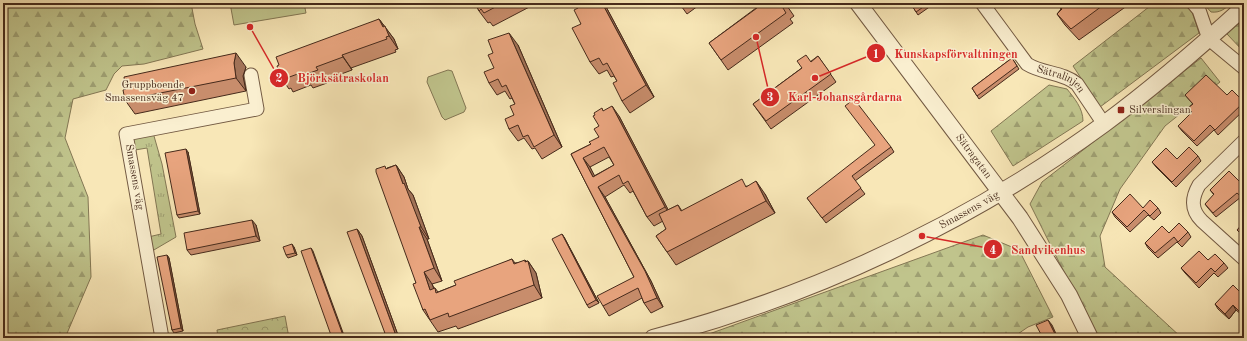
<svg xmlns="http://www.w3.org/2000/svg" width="1247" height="341" font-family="'Old Standard TT',serif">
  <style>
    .grass { fill: url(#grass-tufts); stroke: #837754 }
    .forest { fill: url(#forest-firs); stroke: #837754 }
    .park { fill: url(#park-crowns); stroke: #837754 }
    .pitch { fill: #c0c48c; stroke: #837754 }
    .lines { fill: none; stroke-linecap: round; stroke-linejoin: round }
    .minor-casing { stroke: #725942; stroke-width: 15 }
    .tertiary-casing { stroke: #725942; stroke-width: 18 }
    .minor { stroke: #faefd0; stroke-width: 13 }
    .tertiary { stroke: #faefd0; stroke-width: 16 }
    .wall { fill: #c88d6c; stroke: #462a1b; fill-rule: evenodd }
    .shaded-wall { fill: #a27358; stroke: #462a1b }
    .building { fill: #e8a47e; stroke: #462a1b; fill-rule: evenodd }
    .poi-dot { fill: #8f2418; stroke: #faefd0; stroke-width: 1.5 }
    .labels { text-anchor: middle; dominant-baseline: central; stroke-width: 3; stroke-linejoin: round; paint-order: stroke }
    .street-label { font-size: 11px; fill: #462a1b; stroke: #faefd0 }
    .poi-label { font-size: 11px; fill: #462a1b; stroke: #faefd0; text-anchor: end }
    .leader { fill: none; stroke: #d62828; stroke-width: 1.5 }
    .callout-dot { fill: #d62828; stroke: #faefd0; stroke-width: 1.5 }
    .mark-label { font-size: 12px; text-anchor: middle; font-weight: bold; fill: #fff }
    .callout-label { font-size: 12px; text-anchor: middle; font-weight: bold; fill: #d62828; stroke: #faefd0; stroke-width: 3; stroke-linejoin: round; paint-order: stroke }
  </style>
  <defs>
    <pattern id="grass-tufts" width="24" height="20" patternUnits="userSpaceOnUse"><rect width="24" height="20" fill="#c0c48c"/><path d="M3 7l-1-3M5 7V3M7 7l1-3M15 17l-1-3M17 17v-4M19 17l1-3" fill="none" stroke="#9e9f72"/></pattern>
    <pattern id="forest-firs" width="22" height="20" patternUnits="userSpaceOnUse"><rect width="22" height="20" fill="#c0c48c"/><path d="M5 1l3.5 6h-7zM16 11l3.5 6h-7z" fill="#9e9f72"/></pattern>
    <pattern id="park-crowns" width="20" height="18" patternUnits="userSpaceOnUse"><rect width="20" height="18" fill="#c0c48c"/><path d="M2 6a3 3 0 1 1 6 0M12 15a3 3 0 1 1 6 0" fill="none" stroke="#9e9f72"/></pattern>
  </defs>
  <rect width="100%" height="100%" fill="#f8e7b7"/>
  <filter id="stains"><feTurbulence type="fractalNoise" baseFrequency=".005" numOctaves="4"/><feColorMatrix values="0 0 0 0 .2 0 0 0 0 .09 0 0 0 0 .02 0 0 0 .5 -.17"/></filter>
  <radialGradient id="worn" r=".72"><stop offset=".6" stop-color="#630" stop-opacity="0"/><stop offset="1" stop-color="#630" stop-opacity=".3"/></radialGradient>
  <path class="grass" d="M152 129 162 164 176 237 147 254 144 238 161 234 147 148 129 151 128 146 141 131Z"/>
  <g class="forest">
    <path d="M3 3H191L195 24 203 49 144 64 122 66 114 74 106 90 73 99 65 138 88 197 91 277 65 338H3Z"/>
    <path d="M1154 3H1185L1192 12 1199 33 1100 107 1073 66Z"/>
    <path d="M1203 3H1231C1225 9 1220 13 1211 12Z"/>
    <path d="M1244 18V52L1227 34Z"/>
    <path d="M1201 58 1220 82 1165 126 1120 189 1100 236 1105 267 1182 338H1097L1030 204 1042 182Z"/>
    <path d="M1049 85 1067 89C1074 98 1083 108 1083 121L1013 166 991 131Z"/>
    <path d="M983 235 1019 250 1053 317 1028 327 1012 338H698Z"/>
  </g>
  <path class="park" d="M285 316 289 338H218L217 330Z"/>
  <g class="pitch">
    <path d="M230 3H304L306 13 234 25Z"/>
    <path d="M448 70 452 71 466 108 464 112 445 120 442 117 427 82 428 77Z"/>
  </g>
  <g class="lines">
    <defs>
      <g id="minor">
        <path id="s1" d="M982 3 1027 64C1043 74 1063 72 1077 84L1104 124"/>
        <path d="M1193 3 1199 10 1209 39 1244 68"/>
        <path d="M1244 141 1199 185C1191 199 1191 210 1202 221L1244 259"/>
        <path d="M162 338 126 134 257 109 251 75"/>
      </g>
      <g id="tertiary">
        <path id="s2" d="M858 3 1020 218 1069 295 1090 338"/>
        <path id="s3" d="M653 338C815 295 969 223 1104 124 1153 88 1199 48 1244 7"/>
      </g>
    </defs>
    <use href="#minor" class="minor-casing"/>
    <use href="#tertiary" class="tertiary-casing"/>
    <use href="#minor" class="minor"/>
    <use href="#tertiary" class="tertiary"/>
  </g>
  <g class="wall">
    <path d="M475 3H537L493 26 490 22 488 23 479 11Z"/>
    <path d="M604 3 654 97 630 113 622 101 617 81 614 76 611 77 607 70 599 74 590 62 581 24 578 8Z"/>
    <path d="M679 3H702L687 14Z"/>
    <path d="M753 3H785L794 16 790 19 793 23 728 70 709 43 756 8Z"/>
    <path d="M912 3H935L918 15 911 4Z"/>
    <path d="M1023 3H1035L1031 6 1025 5Z"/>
    <path d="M1057 3H1131L1079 40 1065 25 1057 14 1061 9Z"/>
    <path d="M379 19 394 39 398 49 395 50 396 52 351 68 352 70 325 80 327 83 313 88 311 85 293 92 291 88 289 89 280 76Z"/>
    <path d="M518 45 562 147 542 159 535 148 532 149 524 138 518 141 509 129 514 115 515 104 512 98 510 99 505 91 497 95 489 83 494 68Z"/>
    <path d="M818 56 836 82 771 129 753 104Z"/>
    <path d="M1012 58 1019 69 979 99 972 88Z"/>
    <path d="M246 67 243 76 246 91 135 114 125 100Z"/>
    <path d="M1185 95H1227L1244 102V110L1218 135 1214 130 1197 146 1182 131 1178 126 1192 113 1188 108 1193 104Z"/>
    <path d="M603 111 619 116 668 210 678 205 682 211 747 186 765 194 775 213 676 265 656 236 666 229 663 221 654 226 647 217 633 191 630 193 624 185 605 197 651 281 663 307 651 313 644 303 642 298 609 316 603 306 634 277 571 154 591 144 599 137V126ZM609 157 614 165 594 176 590 167Z"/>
    <path d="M891 147 894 152 855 181 865 194 826 223 807 198Z"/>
    <path d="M188 152 200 214 179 218 177 215Z"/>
    <path d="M1198 156 1201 161 1176 187 1156 167 1152 162Z"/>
    <path d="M396 165 404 177 408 189 413 195 429 239H427L442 281 432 284 434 288H435L438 292 456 285 512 259 515 263 528 261 536 273 542 298 458 329 456 326 438 332 423 310 416 283 387 168Z"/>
    <path d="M1244 186V201L1241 197 1216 217 1208 208 1205 204 1214 195 1210 190Z"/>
    <path d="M1143 208H1158L1161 213 1154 220 1148 215 1130 232 1115 217 1112 212Z"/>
    <path d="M256 225 260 241 191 255 187 250Z"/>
    <path d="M357 229 362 236 399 338H387L386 336Z"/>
    <path d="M1188 232 1191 237 1182 247 1177 242 1158 258 1148 248 1145 243 1169 233Z"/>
    <path d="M564 237 599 303 589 308 587 305Z"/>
    <path d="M294 247 297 255 288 258 286 255Z"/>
    <path d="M167 255 169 258 183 331 174 333 172 330Z"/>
    <path d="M1208 260 1224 263 1228 268 1218 277 1214 273 1199 288 1185 273 1181 268Z"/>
    <path d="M1244 288V313L1242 315 1236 310 1229 319 1218 309 1215 304 1240 292Z"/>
  </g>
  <g class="shaded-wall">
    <path d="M602 3H604L654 97 646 85Z"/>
    <path d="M379 19 394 39 398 49 383 27Z"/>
    <path d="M509 33 518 45 562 147 554 135Z"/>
    <path d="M236 53 246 67 243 76 246 91 236 78 234 63Z"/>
    <path d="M342 55 351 68 352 70 343 57Z"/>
    <path d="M612 106 619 116 672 217 665 207Z"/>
    <path d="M186 149 188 152 200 214 198 211Z"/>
    <path d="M583 158 590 167 600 186 593 177Z"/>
    <path d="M396 165 404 177 408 189 413 195 429 239 421 227 403 184Z"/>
    <path d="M756 181 765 194 775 213 766 201Z"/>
    <path d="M598 187 605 197 651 281 663 307 657 298Z"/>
    <path d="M252 220 256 225 260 241 256 236Z"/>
    <path d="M419 227 427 239 442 281 434 268Z"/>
    <path d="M357 229 362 236 399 338H398L395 333Z"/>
    <path d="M562 234 564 237 599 303 596 300Z"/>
    <path d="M292 244 294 247 297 255 295 253Z"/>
    <path d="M311 248 313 251 345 338H344Z"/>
    <path d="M167 255 169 258 183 331 181 328Z"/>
    <path d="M525 260 529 266 528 261 536 273 542 298 534 285Z"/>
    <path d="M424 272 432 284 439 302 430 290Z"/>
    <path d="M1233 305 1236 310 1229 319 1225 314Z"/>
    <path d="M1048 320 1052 325 1058 338H1057Z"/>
  </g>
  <g class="building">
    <path d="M475 3H503L484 13 481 9 479 11Z"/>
    <path d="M576 3H602L646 85 622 101 613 83 617 81 607 63 603 65 599 58 590 62 572 28 581 24 574 10 578 8Z"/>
    <path d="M753 3H785L787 6 783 8 786 13 721 60 709 43 757 8Z"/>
    <path d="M912 3H929L916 12 911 4Z"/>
    <path d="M1057 3H1106L1071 29 1057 14 1062 9Z"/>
    <path d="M379 19 383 27 385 26 389 36 386 37 387 39 342 55 343 57 316 67 318 70 304 75 303 72 284 79 283 75 280 76 277 66 279 65 276 57Z"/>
    <path d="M509 33 554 135 534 147 528 135 523 137 518 125 509 129 505 119 514 115 510 106 515 104 506 85 502 87 498 79 489 83 484 72 494 68 488 55 493 53 488 40Z"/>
    <path d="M236 53 234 63 236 78 125 100 123 90 126 89 124 77Z"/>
    <path d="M806 55 811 62 818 56 831 74 766 121 753 104 802 68 797 61Z"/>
    <path d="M1012 58 1017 66 977 96 972 88Z"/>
    <path d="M1206 75 1227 95 1232 90 1244 102 1215 130 1210 125 1194 141 1178 126 1192 112 1188 108 1193 104 1185 95Z"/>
    <path d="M854 99 891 147 852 176 861 188 822 218 807 198 875 145 845 106Z"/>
    <path d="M612 106 665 207 647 217 628 181 623 184 619 175 598 187 645 271 657 298 644 303 638 288 603 306 597 296 634 277 571 154 591 144 589 142 599 137 594 129 599 126 593 116 595 115 594 113 602 108 603 111ZM604 147 614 165 593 177 583 158Z"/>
    <path d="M1189 147 1198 156 1172 182 1152 162 1166 148 1177 159Z"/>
    <path d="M186 149 198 211 177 215 165 153Z"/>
    <path d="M396 165 403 184 404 183 421 227H419L434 268 424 272 430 290 435 288 436 293 456 285 454 281 512 259 514 264 525 260V262L528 261 534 285 449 317 448 313 430 320 425 309 423 310 413 284 416 283 376 172V169L385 166 386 169Z"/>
    <path d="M1229 171 1244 186V199L1237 193 1213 213 1205 204 1214 194 1210 190Z"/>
    <path d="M742 179 746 187 756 181 766 201 667 252 656 236 666 229 659 214 678 205 681 211Z"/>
    <path d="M1130 194 1143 208 1150 200 1158 208 1150 216 1144 210 1127 227 1112 212Z"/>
    <path d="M1244 213V219L1241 216Z"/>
    <path d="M252 220 256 236 187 250 184 233Z"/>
    <path d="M1244 222V237L1237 230Z"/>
    <path d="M1179 223 1188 232 1178 242 1174 237 1155 253 1145 243 1162 226 1169 233Z"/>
    <path d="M357 229 395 333 386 336 347 232Z"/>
    <path d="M562 234 596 300 587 305 552 239Z"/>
    <path d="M292 244 295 253 286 255 283 247Z"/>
    <path d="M311 248 344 338H332L301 251Z"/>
    <path d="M1199 251 1208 260 1215 254 1224 263 1215 272 1211 268 1196 283 1181 268Z"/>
    <path d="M167 255 181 328 172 330 157 257Z"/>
    <path d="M1233 285 1240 292 1244 288V305L1239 311 1233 305 1225 314 1215 304Z"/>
    <path d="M1048 320 1057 338H1043L1036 325Z"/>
  </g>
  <g class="poi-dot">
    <circle cx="192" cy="91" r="4"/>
    <rect x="1117" y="106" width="8" height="8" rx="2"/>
  </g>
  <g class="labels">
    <g class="street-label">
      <text stroke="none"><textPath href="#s1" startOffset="113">Sätralinjen</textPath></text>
      <text stroke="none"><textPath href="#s2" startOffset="192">Sätragatan</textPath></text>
      <text transform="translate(134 177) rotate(80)">Smassens väg</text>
      <text stroke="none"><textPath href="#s3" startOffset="342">Smassens väg</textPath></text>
    </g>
    <g class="poi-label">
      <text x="184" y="85">Gruppboende<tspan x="184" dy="13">Smassensväg 47</tspan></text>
      <text x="1129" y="110" text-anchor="start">Silverslingan</text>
    </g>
  </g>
  <path class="leader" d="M815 78L876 53M250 27L279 78M756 37L770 97M922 236L993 249"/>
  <g class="callout-dot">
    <circle cx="815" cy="78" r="4"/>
    <circle cx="250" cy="27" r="4"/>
    <circle cx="756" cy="37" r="4"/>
    <circle cx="922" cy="236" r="4"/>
    <circle cx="876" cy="53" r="10"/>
    <circle cx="279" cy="78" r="10"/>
    <circle cx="770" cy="97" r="10"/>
    <circle cx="993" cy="249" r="10"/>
  </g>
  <g class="mark-label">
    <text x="876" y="58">1</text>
    <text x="279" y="82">2</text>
    <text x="770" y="101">3</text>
    <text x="993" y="254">4</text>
  </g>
  <g class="callout-label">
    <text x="956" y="58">Kunskapsförvaltningen</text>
    <text x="343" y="82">Björksätraskolan</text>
    <text x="845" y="101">Karl-Johansgårdarna</text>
    <text x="1048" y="254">Sandvikenhus</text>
  </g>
  <rect width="1247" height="341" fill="none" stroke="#f8e7b7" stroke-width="16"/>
  <rect x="4" y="4" width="1239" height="333" fill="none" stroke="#462a1b" stroke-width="2"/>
  <rect x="8" y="8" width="1231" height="325" fill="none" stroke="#462a1b"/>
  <rect width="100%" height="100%" filter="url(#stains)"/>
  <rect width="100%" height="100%" fill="url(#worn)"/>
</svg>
